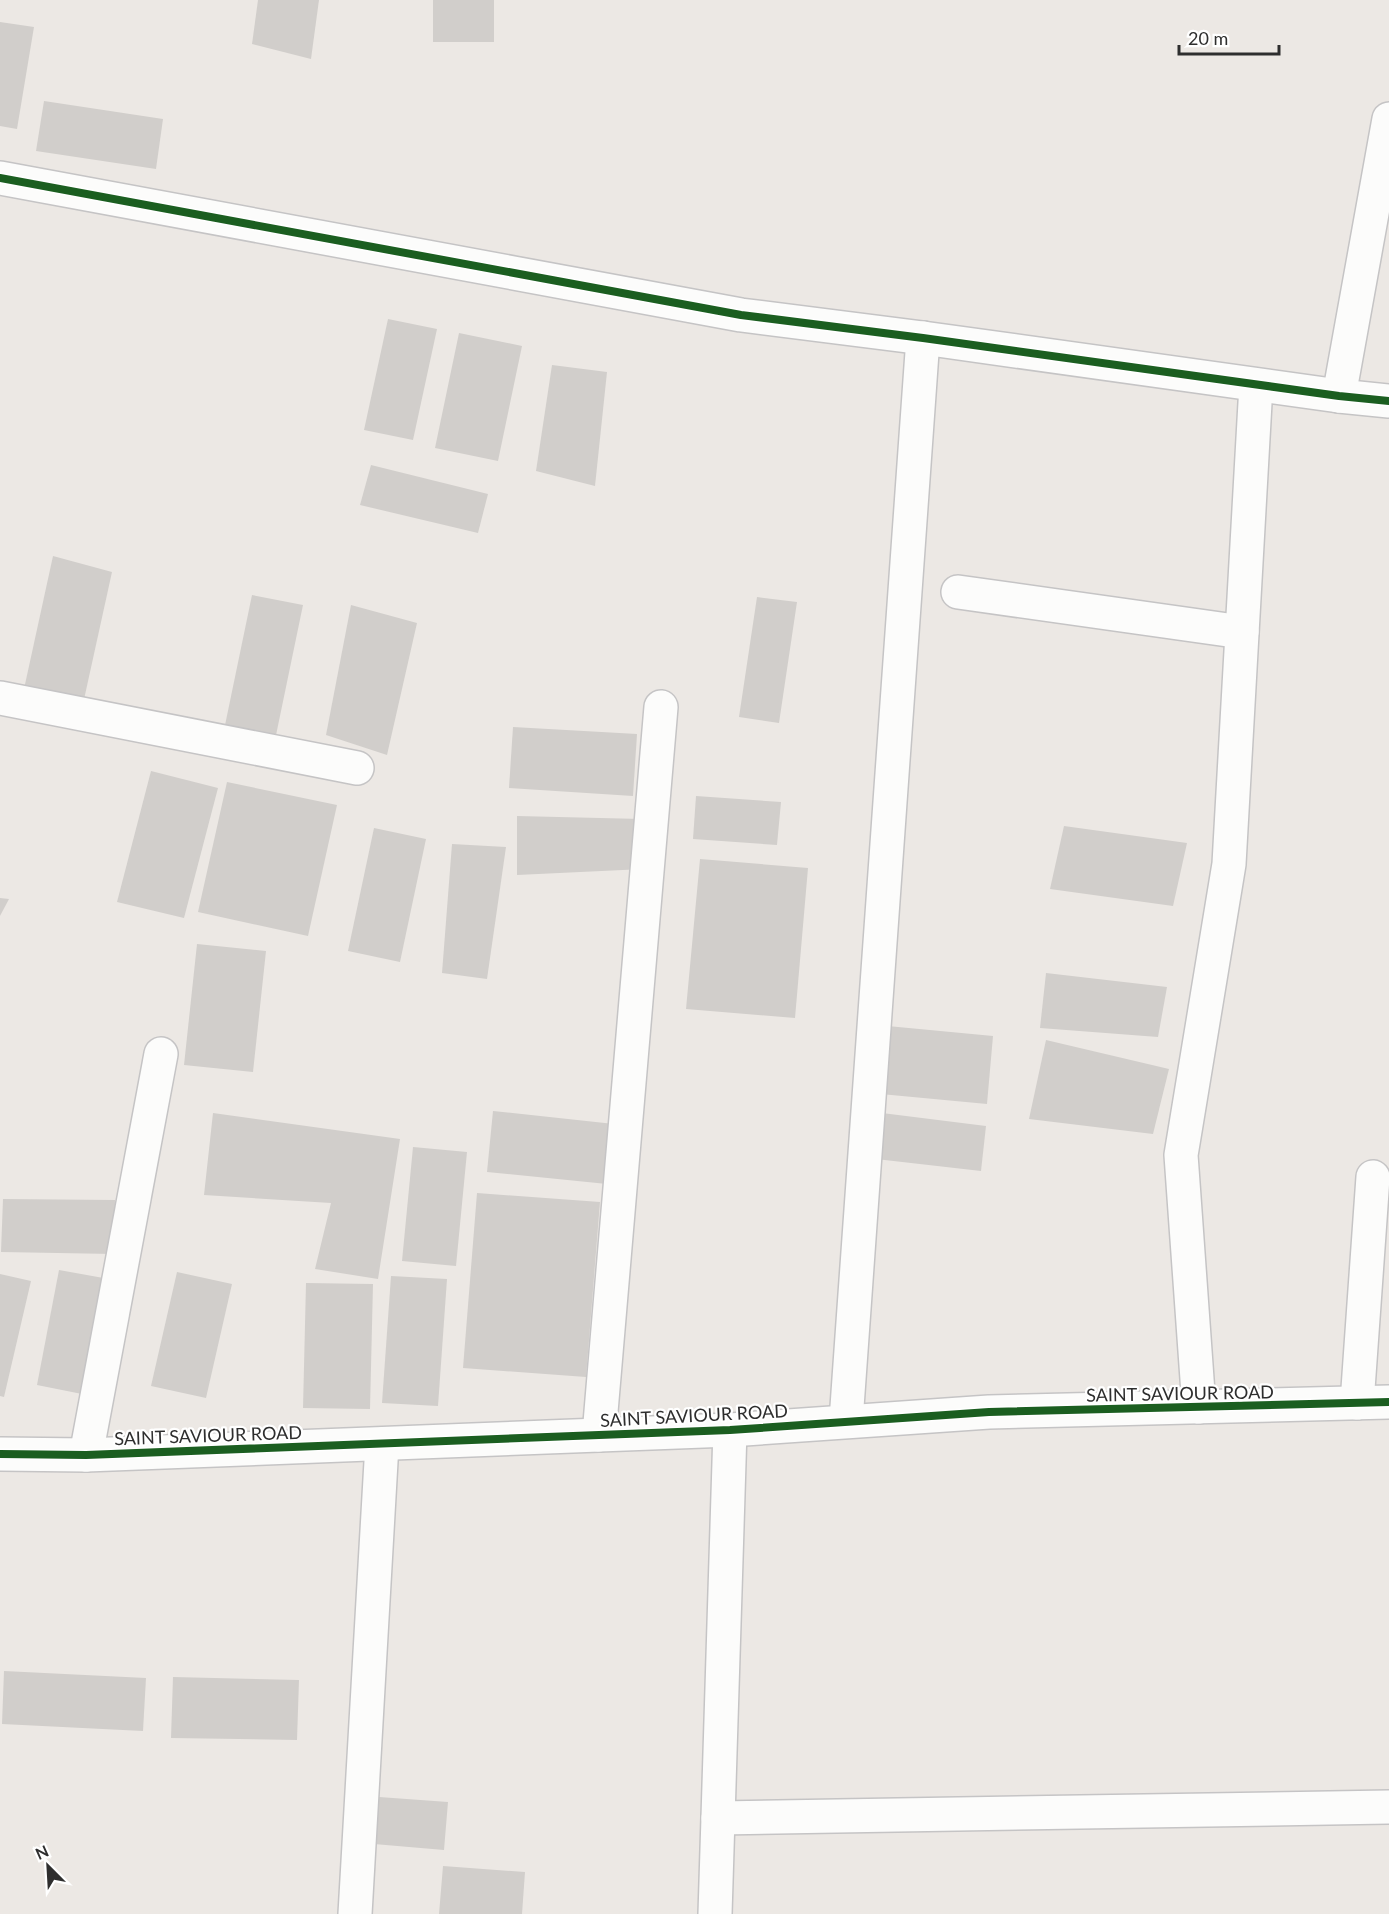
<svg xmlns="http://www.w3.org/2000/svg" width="1389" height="1914" font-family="Lato,sans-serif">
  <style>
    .building { fill: #d1cecb }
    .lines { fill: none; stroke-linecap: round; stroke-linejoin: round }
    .minor-casing { stroke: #c5c4c5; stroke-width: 36 }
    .minor { stroke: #fcfcfb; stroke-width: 33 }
    .cycleway-casing { stroke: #fff; stroke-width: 11 }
    .cycleway { stroke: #1b5e20; stroke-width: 8 }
    .labels { text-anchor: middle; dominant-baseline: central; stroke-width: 4.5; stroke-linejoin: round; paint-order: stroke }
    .street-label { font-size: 18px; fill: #2e2e2e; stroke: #fff }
  </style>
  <rect width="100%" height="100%" fill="#ece8e4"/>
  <g class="building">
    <path d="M258 0H319L311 59 252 44Z"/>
    <rect x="433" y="0" width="61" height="42"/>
    <path d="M0 22 34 27 17 129 0 126Z"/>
    <path d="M44 101 163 119 156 169 36 151Z"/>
    <path d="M388 319 437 329 413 440 364 430Z"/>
    <path d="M459 333 522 346 498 461 435 448Z"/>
    <path d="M552 365 607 372 595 486 536 471Z"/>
    <path d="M371 465 488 494 478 533 360 505Z"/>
    <path d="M53 556 112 572 83 704 24 689Z"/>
    <path d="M252 595 303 605 275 740 224 730Z"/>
    <path d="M757 597 797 602 779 723 739 717Z"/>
    <path d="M351 605 417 623 387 755 326 735Z"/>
    <path d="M513 727 637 734 633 796 509 788Z"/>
    <path d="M151 771 218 788 184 918 117 902Z"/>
    <path d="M227 782 337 805 308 936 198 912Z"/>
    <path d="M696 796 781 802 777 845 693 839Z"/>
    <path d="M517 816 642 819 644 869 517 875Z"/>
    <path d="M1064 826 1187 843 1173 906 1050 889Z"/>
    <path d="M374 828 426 839 400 962 348 951Z"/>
    <path d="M452 844 506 847 487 979 442 973Z"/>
    <path d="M700 859 808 868 795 1018 686 1009Z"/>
    <path d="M0 898 9 899 0 916Z"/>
    <path d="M197 944 266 951 253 1072 184 1065Z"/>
    <path d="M1046 973 1167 987 1158 1037 1040 1028Z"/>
    <path d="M877 1025 993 1036 987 1104 870 1093Z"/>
    <path d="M1046 1040 1169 1069 1153 1134 1029 1119Z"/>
    <path d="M493 1111 614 1124 607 1184 487 1172Z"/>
    <path d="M213 1113 400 1139 378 1279 315 1269 331 1203 204 1195Z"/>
    <path d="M882 1113 986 1126 981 1171 876 1159Z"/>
    <path d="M413 1147 467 1152 456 1266 402 1261Z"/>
    <path d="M477 1193 600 1202 586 1377 463 1368Z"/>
    <path d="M3 1199 115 1200 114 1254 1 1252Z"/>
    <path d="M59 1270 109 1279 87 1395 37 1385Z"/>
    <path d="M177 1272 232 1284 206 1398 151 1386Z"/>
    <path d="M0 1274 31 1281 4 1397 0 1396Z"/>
    <path d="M391 1276 447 1279 438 1406 382 1403Z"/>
    <path d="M306 1283 373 1284 370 1409 303 1408Z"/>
    <path d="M4 1671 146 1678 143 1731 2 1724Z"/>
    <path d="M173 1677 299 1680 297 1740 171 1738Z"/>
    <path d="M379 1797 448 1802 444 1850 374 1844Z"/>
    <path d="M443 1866 525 1872 522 1914H439Z"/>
  </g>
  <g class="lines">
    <defs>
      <g id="minor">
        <path d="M0 178 741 315 923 338 1339 396 1389 401"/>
        <path d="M1339 396 1389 119"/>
        <path d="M958 592 1242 632"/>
        <path d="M0 698 357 768"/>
        <path d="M1357 1403 1373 1177"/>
        <path d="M1199 1407 1181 1155 1229 864 1256 385"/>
        <path d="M846 1421 923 338"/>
        <path d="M599 1435 661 707"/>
        <path d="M0 1454 86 1455 599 1435 730 1430 989 1412 1389 1402"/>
        <path d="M86 1455 161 1054"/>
        <path d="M718 1818 1389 1807"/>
        <path d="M355 1914 382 1444"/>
        <path d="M715 1914 730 1430"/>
      </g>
    </defs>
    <use href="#minor" class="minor-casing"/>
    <use href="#minor" class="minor"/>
    <defs>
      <g id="cycleway">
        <path d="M0 178 741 315 923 338 1339 396 1389 401"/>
        <path d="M0 1454 86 1455 599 1435 730 1430 989 1412 1389 1402"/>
      </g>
    </defs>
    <use href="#cycleway" class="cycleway-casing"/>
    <use href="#cycleway" class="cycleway"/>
  </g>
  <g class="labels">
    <g class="street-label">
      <text transform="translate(1180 1393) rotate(-1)">SAINT SAVIOUR ROAD</text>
      <text transform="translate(694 1415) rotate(-3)">SAINT SAVIOUR ROAD</text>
      <text transform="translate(208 1435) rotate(-2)">SAINT SAVIOUR ROAD</text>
    </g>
  </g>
  <g transform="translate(48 1866) rotate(336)" stroke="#ffffff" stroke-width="4.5" paint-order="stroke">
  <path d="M0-4.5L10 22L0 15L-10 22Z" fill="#2e2e2e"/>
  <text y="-9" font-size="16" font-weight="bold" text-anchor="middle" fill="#2e2e2e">N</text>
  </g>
  <path d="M1179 45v9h100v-9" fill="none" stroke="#2e2e2e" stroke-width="3"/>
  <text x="1188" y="45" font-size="18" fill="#2e2e2e" stroke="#ffffff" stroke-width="4.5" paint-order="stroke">20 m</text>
</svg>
